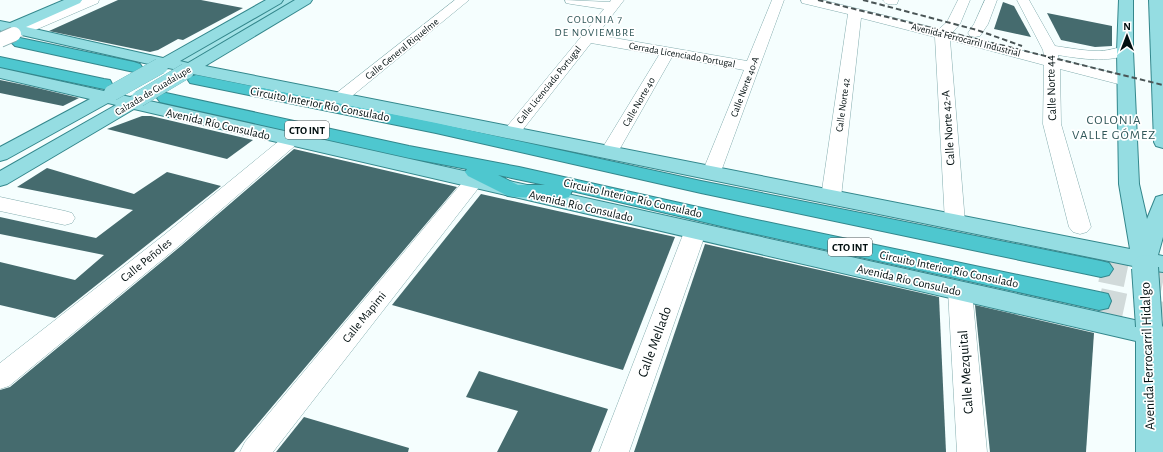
<svg xmlns="http://www.w3.org/2000/svg" width="1163" height="452" font-family="'Alegreya Sans',sans-serif">
  <style>
    .green { fill: #a3e3e7 }
    .building { fill: #456b6e }
    .lines { fill: none; stroke-linecap: round; stroke-linejoin: round }
    .highway-tunnel { stroke: #d1dada; stroke-width: 26; stroke-dasharray: 26 14; stroke-linecap: butt }
    .minor-casing { stroke: #84adaf; stroke-width: 1 }
    .major-casing { stroke: #33878c; stroke-width: 2 }
    .highway-casing { stroke: #33878c; stroke-width: 2 }
    .minor { fill: #fff; fill-rule: evenodd }
    .major { fill: #95dde2; fill-rule: evenodd }
    .highway { fill: #4ec7cf; fill-rule: evenodd }
    .rail { stroke: #495455; stroke-width: 2; stroke-dasharray: 5.5 3; stroke-linecap: butt }
    .minor-bridge-casing { stroke: #84adaf; stroke-width: 16; stroke-linecap: butt }
    .major-bridge-far1-casing { stroke: #33878c; stroke-width: 16; stroke-linecap: butt }
    .major-bridge-casing { stroke: #33878c; stroke-width: 28; stroke-linecap: butt }
    .minor-bridge { stroke: #fff; stroke-width: 14 }
    .major-bridge-far1 { stroke: #95dde2; stroke-width: 16 }
    .major-bridge { stroke: #95dde2; stroke-width: 26 }
    .labels { text-anchor: middle; dominant-baseline: central; stroke-width: 3.5; stroke-linejoin: round; paint-order: stroke }
    .far-street-label { font-size: 10px; fill: #020f10; stroke: #fff }
    .far-neighbourhood-label { font-size: 11px; letter-spacing: 1px; fill: #305759; stroke: #fff }
    .shield { fill: #fff; stroke: #4e5758; stroke-width: 1 }
    .shield-label { font-size: 11px; font-weight: bold; fill: #020f10 }
    .street-label { font-size: 12px; fill: #020f10; stroke: #fff }
    .neighbourhood-label { font-size: 13px; letter-spacing: 1px; fill: #305759; stroke: #fff }
    .near-street-label { font-size: 14px; fill: #020f10; stroke: #fff }
  </style>
  <rect width="100%" height="100%" fill="#f5fefe"/>
  <path class="green" d="M283 0H296L189 63 179 60Z"/>
  <g class="building">
    <path d="M118 0H201L243 8 183 40 178 39 158 50 150 52 49 31Z"/>
    <path d="M1003 2 1014 6 1031 37 994 29Z"/>
    <path d="M1047 13 1112 26V46L1095 47 1061 40Z"/>
    <path d="M0 80 29 86 79 98 63 106 0 93Z"/>
    <path d="M142 116H151L253 140 227 159 107 129Z"/>
    <path d="M294 149 457 187 234 452H0V390L10 387 181 246Z"/>
    <path d="M47 168 134 194 167 172 221 186 55 318 0 305V262L75 280 104 255 0 234V217L96 238 133 210 17 187Z"/>
    <path d="M481 194 675 237 623 370 392 305Z"/>
    <path d="M705 244 939 297 946 452H634Z"/>
    <path d="M975 305 1094 333 1086 452H990Z"/>
    <path d="M479 371 608 409 591 452H497L518 411 466 397Z"/>
    <path d="M304 417 409 448 408 452H276Z"/>
  </g>
  <g class="lines">
    <g class="highway-tunnel">
      <path d="M1101 269 1163 282"/>
      <path d="M1099 301 1163 315"/>
    </g>
    <defs>
      <g id="minor">
        <path d="M82 0H99L98 3 19 37 14 38 9 37 7 34 9 31Z"/>
        <path d="M455 0H469L346 101 340 103 334 101 332 98 334 95Z"/>
        <path d="M565 0 610 2 611 0H624L597 35 747 61 772 0H784L719 177 712 179 705 177 702 173 744 70 672 57 618 152 615 156 609 157 603 156 600 152 659 55 591 43 517 137 511 138 505 137 502 133 505 129 604 9 571 4 566 3Z"/>
        <path d="M801 0H822L939 29 947 22 958 0H970L960 24 952 33 1044 56 1043 50 1017 0H1029L1055 46C1070 48 1084 51 1099 51 1110 51 1121 45 1130 48L1132 51 1130 54C1106 63 1083 59 1058 55L1059 59 1132 78 1134 81 1132 84 1126 86 1060 69 1061 124 1091 227 1087 232 1080 234 1073 232 1069 227 1043 124 1044 65 950 40 965 222 962 227 955 229 948 227 945 222 935 37 861 18 841 197 838 201 831 203 824 201 821 197 848 14 802 3Z"/>
        <path d="M883 0H898V1L897 4C891 5 886 5 883 0Z"/>
        <path d="M985 0H997L988 24 980 36 975 37 970 36 968 33 974 24Z"/>
        <path d="M291 135 297 136 300 140 297 144 180 245 9 386 0 389V363L164 235 285 136Z"/>
        <path d="M473 176 480 178 483 182 480 186 273 452H240L245 442 466 178Z"/>
        <path d="M0 197 65 211 72 213 75 218 72 223 65 225 0 211Z"/>
        <path d="M695 225 703 227 706 232 629 452H599L684 232 687 227Z"/>
        <path d="M960 282 968 285 972 291 987 452H957L948 291 952 285Z"/>
      </g>
      <g id="major">
        <path d="M64 0H82L80 3 26 27 163 58 266 0H283L281 3 180 61 188 63 295 0H312L310 3 205 66 1130 249 1119 184 1117 51 1119 0H1133V51L1139 184 1147 219 1156 197 1163 195V237L1158 255 1163 256V272L1155 271 1153 274 1145 276 1137 274 1133 266 193 74 186 76 180 74 178 70 168 68 160 71 154 69 153 65 13 33 7 34 2 33 0 30V21L10 23Z"/>
        <path d="M1149 0H1163V148L1156 146 1154 142Z"/>
        <path d="M0 68 104 91 109 90 115 91 117 94 130 97 137 95 143 96 145 100 1139 321 1140 319C1154 314 1155 317 1163 327V452H1136V341L134 109 7 184 0 186V171L116 105 108 103 7 159 0 161V147L90 99 0 78Z"/>
      </g>
      <g id="highway">
        <path d="M20 38 134 62 140 64 142 67 140 70 134 72 15 46 12 43 15 40Z"/>
        <path d="M0 57 104 79 110 80 112 84 110 88 104 89 0 67Z"/>
        <path d="M196 75 436 123 701 181 1101 261 1109 263 1113 269 1109 275 1101 277 701 193 436 133 190 83 188 80 190 77Z"/>
        <path d="M166 93 409 146 519 167 738 216 1099 292 1108 294 1111 301 1108 308 1099 310 738 230 572 191 569 197 562 199 515 197 508 196 468 176 465 172 467 169 409 158 160 102 157 98 160 94ZM498 175 545 185H518Z"/>
      </g>
    </defs>
    <use href="#minor" class="minor-casing"/>
    <use href="#major" class="major-casing"/>
    <use href="#highway" class="highway-casing"/>
    <use href="#minor" class="minor"/>
    <use href="#major" class="major"/>
    <use href="#highway" class="highway"/>
    <g class="rail">
      <path d="M818 0 1163 85"/>
      <path d="M863 0 977 30 1022 46"/>
    </g>
    <defs>
      <path id="minor-bridge" d="M0 40 14 34"/>
      <g id="major-bridge-far1">
        <path d="M112 93 160 66"/>
        <path d="M139 99 186 71"/>
      </g>
      <path id="major-bridge" d="M1145 268 1149 326"/>
    </defs>
    <use href="#minor-bridge" class="minor-bridge-casing"/>
    <use href="#major-bridge-far1" class="major-bridge-far1-casing"/>
    <use href="#major-bridge" class="major-bridge-casing"/>
    <use href="#minor-bridge" class="minor-bridge"/>
    <use href="#major-bridge-far1" class="major-bridge-far1"/>
    <use href="#major-bridge" class="major-bridge"/>
  </g>
  <g class="labels">
    <g class="far-street-label">
      <text transform="translate(966 40) rotate(14)">Avenida Ferrocarril Industrial</text>
      <text transform="translate(402 49) rotate(-39)">Calle General Riquelme</text>
      <text transform="translate(682 55) rotate(10)">Cerrada Licenciado Portugal</text>
      <text transform="translate(549 85) rotate(-51)">Calle Licenciado Portugal</text>
      <text transform="translate(745 87) rotate(-69)">Calle Norte 40-A</text>
      <text transform="translate(153 91) rotate(-31)">Calzada de Guadalupe</text>
      <text transform="translate(639 102) rotate(-60)">Calle Norte 40</text>
      <text transform="translate(843 105) rotate(-82)">Calle Norte 42</text>
    </g>
    <g class="far-neighbourhood-label">
      <text x="595" y="19">COLONIA 7<tspan x="595" dy="13">DE NOVIEMBRE</tspan></text>
    </g>
    <g class="shield">
      <rect x="285" y="121" width="44" height="18" rx="3"/>
      <rect x="828" y="238" width="44" height="18" rx="3"/>
    </g>
    <g class="shield-label">
      <text x="307" y="130">CTO INT</text>
      <text x="850" y="247">CTO INT</text>
    </g>
    <g class="street-label">
      <text transform="translate(1051 88) rotate(-92)">Calle Norte 44</text>
      <text transform="translate(320 104) rotate(11)">Circuito Interior Río Consulado</text>
      <text transform="translate(218 124) rotate(13)">Avenida Río Consulado</text>
      <text transform="translate(948 128) rotate(-94)">Calle Norte 42-A</text>
      <text transform="translate(633 198) rotate(13)">Circuito Interior Río Consulado</text>
      <text transform="translate(581 206) rotate(13)">Avenida Río Consulado</text>
      <text transform="translate(146 260) rotate(-39)">Calle Peñoles</text>
      <text transform="translate(949 269) rotate(12)">Circuito Interior Río Consulado</text>
      <text transform="translate(909 280) rotate(13)">Avenida Río Consulado</text>
      <text transform="translate(364 317) rotate(-51)">Calle Mapimi</text>
    </g>
    <g class="neighbourhood-label">
      <text x="1114" y="120">COLONIA<tspan x="1114" dy="15">VALLE GÓMEZ</tspan></text>
    </g>
    <g class="near-street-label">
      <text transform="translate(655 342) rotate(-70)">Calle Mellado</text>
      <text transform="translate(1148 356) rotate(-92)">Avenida Ferrocarril Hidalgo</text>
      <text transform="translate(966 372) rotate(-94)">Calle Mezquital</text>
    </g>
  </g>
  <g transform="translate(1127 36)" stroke="#ffffff" stroke-width="3" paint-order="stroke">
  <path d="M0-3L7 15L0 10L-7 15Z" fill="#020f10"/>
  <text y="-6" font-size="11" font-weight="bold" text-anchor="middle" fill="#020f10">N</text>
  </g>
</svg>
